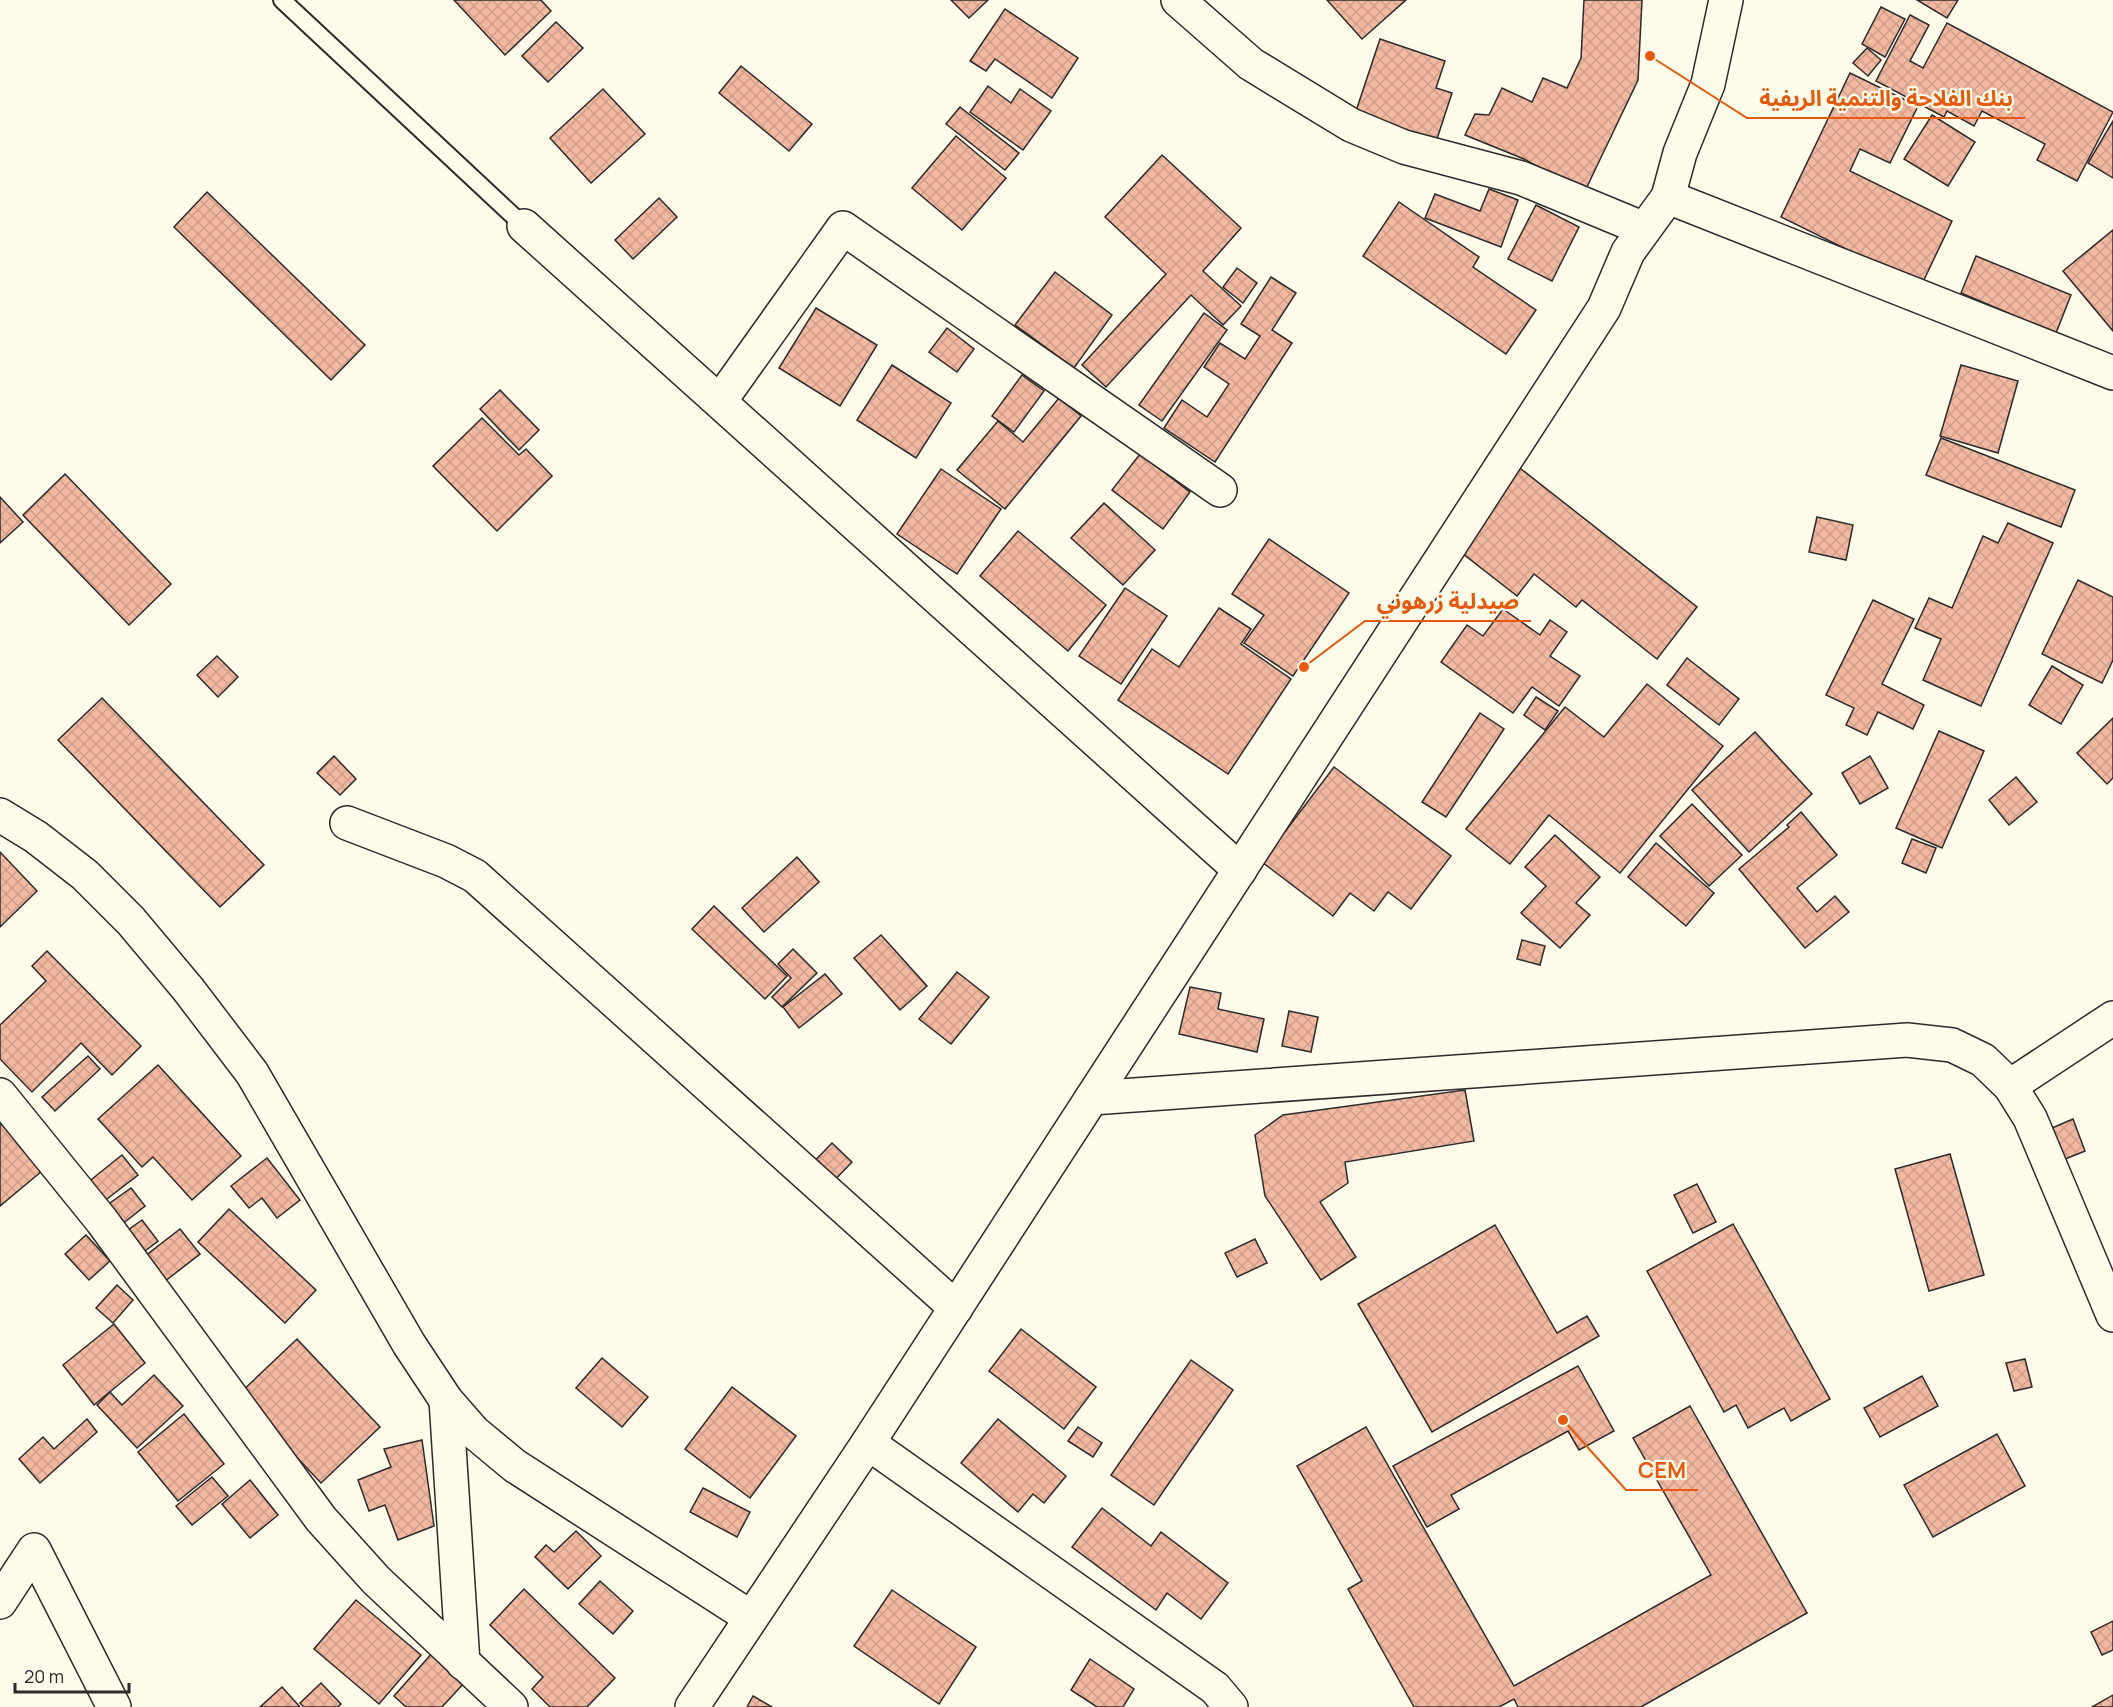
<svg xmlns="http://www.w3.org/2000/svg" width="2113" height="1707" font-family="Manrope,'Noto Sans Arabic',sans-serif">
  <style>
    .building { fill: url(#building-cross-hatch); stroke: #2b2b2b; stroke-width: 1.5 }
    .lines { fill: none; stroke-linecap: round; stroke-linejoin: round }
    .service-casing { stroke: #2b2b2b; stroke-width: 20 }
    .minor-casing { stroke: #2b2b2b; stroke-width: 36 }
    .secondary-casing { stroke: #2b2b2b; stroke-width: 36 }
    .service { stroke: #fdfbea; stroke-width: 16 }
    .minor { stroke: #fdfbea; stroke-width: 33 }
    .secondary { stroke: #fdfbea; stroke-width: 33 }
    .leader { fill: none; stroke: #e8590c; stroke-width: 2 }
    .callout-dot { fill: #e8590c; stroke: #fdfbea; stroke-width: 2 }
    .callout-label { font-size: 22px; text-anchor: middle; font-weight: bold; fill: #e8590c; stroke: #fdfbea; stroke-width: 4.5; stroke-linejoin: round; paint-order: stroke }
  </style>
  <defs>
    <pattern id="building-cross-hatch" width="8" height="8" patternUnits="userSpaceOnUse" patternTransform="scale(1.5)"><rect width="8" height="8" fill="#f2b8a0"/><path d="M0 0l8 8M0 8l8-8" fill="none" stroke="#d09e8a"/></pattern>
  </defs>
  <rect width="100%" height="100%" fill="#fdfbea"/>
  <g class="building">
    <path d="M454 0H541L551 11 505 55Z"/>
    <path d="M951 0H988L969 18Z"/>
    <path d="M1327 0H1406L1362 39Z"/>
    <path d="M1584 0H1642L1638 80 1584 193 1524 159 1465 135 1475 114 1489 115 1502 88 1532 102 1543 78 1567 88 1581 58Z"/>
    <path d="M1917 0H1958L1947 18Z"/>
    <path d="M1881 7 1905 19 1885 57 1862 44Z"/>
    <path d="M1005 9 1078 58 1052 98 995 59 986 71 970 61Z"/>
    <path d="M1910 15 1929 25 1910 61 1923 68 1947 23 2113 112 2077 181 2037 160 2045 144 1982 111 1974 126 1947 111 1944 117 1876 81Z"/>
    <path d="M556 22 583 48 548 82 522 56Z"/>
    <path d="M1380 39 1445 61 1436 88 1452 93 1436 142 1355 114Z"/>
    <path d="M1867 48 1881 60 1868 76 1853 63Z"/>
    <path d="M741 66 812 124 789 151 719 93Z"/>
    <path d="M1850 73 1918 106 1890 163 1860 149 1850 171 1952 221 1921 286 1781 217Z"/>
    <path d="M988 86 1011 103 1020 89 1051 111 1023 150 970 112Z"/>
    <path d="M603 89 645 134 591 183 550 138Z"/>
    <path d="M960 107 1019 153 1005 170 946 124Z"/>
    <path d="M1932 115 1975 142 1948 186 1904 159Z"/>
    <path d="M2113 121V178L2088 163Z"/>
    <path d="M956 136 1006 178 962 230 912 188Z"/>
    <path d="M1162 155 1241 228 1203 271 1241 306 1223 325 1191 295 1106 387 1082 365 1166 274 1105 217Z"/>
    <path d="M1489 189 1518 200 1501 247 1425 218 1435 194 1480 211Z"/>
    <path d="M207 192 365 345 331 380 174 227Z"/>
    <path d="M659 198 677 217 633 259 615 240Z"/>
    <path d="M1399 202 1479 257 1473 267 1536 310 1506 354 1363 256Z"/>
    <path d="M1536 205 1579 227 1552 281 1508 259Z"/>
    <path d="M2113 230V331L2063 271Z"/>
    <path d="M1976 256 2071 295 2056 333 1961 293Z"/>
    <path d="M1237 268 1257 283 1243 303 1223 287Z"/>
    <path d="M1055 272 1112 315 1074 368 1015 325Z"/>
    <path d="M1271 277 1296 293 1272 330 1292 343 1215 462 1164 428 1182 400 1207 417 1229 384 1204 367 1220 343 1245 359 1260 336 1241 324Z"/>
    <path d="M816 308 877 345 840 406 779 368Z"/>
    <path d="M1204 313 1227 330 1162 421 1139 405Z"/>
    <path d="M947 328 974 349 957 372 929 352Z"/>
    <path d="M892 365 951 403 916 458 857 420Z"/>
    <path d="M1961 365 2018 381 1998 453 1940 436Z"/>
    <path d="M1022 375 1044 391 1014 432 992 416Z"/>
    <path d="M500 390 539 430 519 450 480 409Z"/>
    <path d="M1059 398 1081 416 1005 509 957 470 998 421 1023 442Z"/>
    <path d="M482 418 519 455 526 449 552 476 497 531 433 466Z"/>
    <path d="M1941 438 2075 490 2061 527 1926 475Z"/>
    <path d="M1140 454 1190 492 1163 529 1112 490Z"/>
    <path d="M1516 465 1697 607 1657 659 1582 600 1576 607 1534 574 1517 596 1453 546Z"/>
    <path d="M941 469 1001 509 957 574 897 534Z"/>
    <path d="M65 474 171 584 129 625 23 515Z"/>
    <path d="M0 497 23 522 0 543Z"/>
    <path d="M1104 503 1155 550 1123 585 1071 538Z"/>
    <path d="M1817 517 1853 525 1846 560 1809 552Z"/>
    <path d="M2008 523 2053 543 1981 706 1923 680 1941 639 1915 628 1929 598 1952 608 1983 536 1998 543Z"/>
    <path d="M1018 531 1106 605 1068 651 980 576Z"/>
    <path d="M1269 539 1349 593 1293 676 1244 643 1264 615 1232 594Z"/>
    <path d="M2078 580 2113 597V660L2102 683 2042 654Z"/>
    <path d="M1125 588 1167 616 1121 684 1079 656Z"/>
    <path d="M1873 600 1914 619 1882 684 1924 705 1913 729 1878 712 1867 735 1846 725 1854 708 1826 695Z"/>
    <path d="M1219 608 1251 629 1241 644 1291 679 1228 774 1118 700 1152 649 1179 667Z"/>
    <path d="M1503 609 1540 635 1550 620 1567 632 1550 656 1580 676 1559 706 1532 687 1513 713 1441 662 1467 625 1483 636Z"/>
    <path d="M217 656 238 677 218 697 197 675Z"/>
    <path d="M1687 658 1739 699 1719 725 1667 685Z"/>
    <path d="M2052 666 2083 685 2061 724 2029 705Z"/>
    <path d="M1647 684 1723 746 1620 873 1549 815 1510 864 1466 829 1565 707 1604 737Z"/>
    <path d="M1536 697 1558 711 1545 730 1524 715Z"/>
    <path d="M102 698 264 865 220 907 58 740Z"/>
    <path d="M1480 713 1504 729 1446 817 1422 802Z"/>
    <path d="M2113 718V778L2107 784 2077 753Z"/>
    <path d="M1939 731 1984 751 1942 848 1896 828Z"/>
    <path d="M1755 732 1812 794 1749 852 1692 790Z"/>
    <path d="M334 756 356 779 340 795 317 773Z"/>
    <path d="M1870 756 1888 788 1860 804 1842 773Z"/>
    <path d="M1334 767 1451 856 1411 909 1388 892 1374 911 1350 893 1333 916 1262 862Z"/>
    <path d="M2016 777 2037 802 2009 825 1989 800Z"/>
    <path d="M1692 804 1742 855 1709 886 1660 836Z"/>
    <path d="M1801 812 1837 855 1797 888 1817 912 1835 896 1849 912 1805 948 1739 869 1789 827 1787 825Z"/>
    <path d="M1555 835 1600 877 1576 903 1590 915 1560 948 1521 913 1546 886 1525 867Z"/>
    <path d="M1912 839 1936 848 1926 873 1902 863Z"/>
    <path d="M1656 843 1714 893 1686 926 1628 877Z"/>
    <path d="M0 852 37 891 0 927Z"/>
    <path d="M797 857 819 882 764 932 742 908Z"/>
    <path d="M714 906 787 976 765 999 692 929Z"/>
    <path d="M881 935 927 986 900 1010 854 958Z"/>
    <path d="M1522 940 1545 946 1540 965 1517 959Z"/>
    <path d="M793 949 817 973 782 1007 772 997 791 978 778 964Z"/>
    <path d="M47 951 141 1046 112 1075 81 1043 32 1092 0 1059V1025L46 981 32 966Z"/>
    <path d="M957 972 989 997 951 1044 919 1019Z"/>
    <path d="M825 974 842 994 799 1028 783 1007Z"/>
    <path d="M1190 987 1221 993 1218 1009 1264 1019 1257 1052 1179 1034Z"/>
    <path d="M1289 1011 1318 1017 1311 1052 1282 1046Z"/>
    <path d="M88 1056 100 1069 55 1111 42 1097Z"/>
    <path d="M158 1065 241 1156 192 1200 153 1157 142 1167 98 1119Z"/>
    <path d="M1465 1090 1474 1141 1345 1162 1348 1183 1320 1202 1356 1257 1321 1280 1265 1196 1255 1135 1283 1115Z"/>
    <path d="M2073 1119 2085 1151 2058 1162 2045 1131Z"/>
    <path d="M0 1122 42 1171 0 1206Z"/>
    <path d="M832 1143 852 1162 829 1186 809 1167Z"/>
    <path d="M1950 1154 1984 1275 1929 1291 1895 1169Z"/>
    <path d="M122 1155 138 1175 103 1202 87 1183Z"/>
    <path d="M267 1158 300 1200 277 1218 262 1198 249 1208 231 1186Z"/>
    <path d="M1697 1184 1716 1222 1693 1233 1674 1195Z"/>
    <path d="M131 1188 145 1206 121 1225 106 1206Z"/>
    <path d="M229 1209 316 1290 285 1323 198 1242Z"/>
    <path d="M142 1220 158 1241 141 1254 124 1233Z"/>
    <path d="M1733 1224 1830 1399 1791 1421 1784 1408 1748 1428 1736 1405 1724 1412 1647 1271Z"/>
    <path d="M1495 1225 1557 1333 1587 1316 1599 1336 1432 1432 1358 1304Z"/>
    <path d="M180 1229 200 1254 164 1282 144 1257Z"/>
    <path d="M86 1235 110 1261 89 1280 65 1254Z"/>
    <path d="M1255 1239 1267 1263 1237 1277 1225 1253Z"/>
    <path d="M117 1285 133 1300 113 1323 96 1308Z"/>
    <path d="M114 1324 145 1363 94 1405 63 1365Z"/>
    <path d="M1021 1329 1096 1387 1064 1429 989 1371Z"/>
    <path d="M297 1339 380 1427 321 1483 238 1395Z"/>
    <path d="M602 1358 648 1397 622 1427 576 1388Z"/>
    <path d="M2025 1359 2032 1387 2014 1391 2006 1363Z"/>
    <path d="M1191 1360 1233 1390 1154 1505 1111 1475Z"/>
    <path d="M1578 1366 1614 1431 1579 1450 1568 1431 1451 1495 1459 1509 1427 1527 1393 1466Z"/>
    <path d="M154 1375 183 1406 137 1448 97 1405 110 1392 122 1405Z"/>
    <path d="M1922 1376 1938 1406 1880 1437 1864 1408Z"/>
    <path d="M732 1387 796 1436 750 1498 685 1449Z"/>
    <path d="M1690 1406 1807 1613 1641 1707H1518L1514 1699 1499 1707H1414L1348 1589 1362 1581 1297 1466 1366 1427 1514 1686 1711 1575 1633 1438Z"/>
    <path d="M184 1414 224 1464 178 1501 138 1452Z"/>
    <path d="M87 1419 97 1432 40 1483 19 1459 43 1437 54 1449Z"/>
    <path d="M998 1419 1066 1476 1044 1503 1033 1494 1018 1512 961 1463Z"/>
    <path d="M1078 1427 1102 1443 1093 1457 1068 1441Z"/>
    <path d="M1997 1434 2025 1486 1933 1537 1904 1485Z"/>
    <path d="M422 1440 434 1526 398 1540 385 1505 369 1511 358 1480 391 1467 384 1449Z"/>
    <path d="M212 1477 228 1496 192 1525 176 1506Z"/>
    <path d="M250 1480 278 1515 250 1538 222 1504Z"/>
    <path d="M703 1488 750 1512 737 1537 690 1512Z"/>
    <path d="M1102 1508 1151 1546 1161 1532 1228 1583 1201 1619 1167 1593 1156 1610 1072 1547Z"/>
    <path d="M576 1531 601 1556 568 1589 535 1557 546 1545 554 1552Z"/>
    <path d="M600 1581 633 1611 613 1634 579 1604Z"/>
    <path d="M524 1589 615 1678 587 1707H550L532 1689 543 1677 490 1625Z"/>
    <path d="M892 1590 976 1647 939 1704 854 1646Z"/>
    <path d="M356 1600 421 1655 379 1704 314 1649Z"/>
    <path d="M2113 1621V1650L2102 1655 2091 1632Z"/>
    <path d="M433 1652 465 1682 442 1707H406L394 1696Z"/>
    <path d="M1090 1659 1134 1689 1123 1707H1097L1071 1690Z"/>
    <path d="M321 1683 341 1704 338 1707H304L300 1703Z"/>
    <path d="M282 1687 300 1707H260Z"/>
    <path d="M2113 1695V1707H2092Z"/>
    <path d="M753 1696 772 1707H747Z"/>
  </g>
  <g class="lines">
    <defs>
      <path id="service" d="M282 0 524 226"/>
      <g id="minor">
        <path d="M1178 0 1251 64 1351 125 1404 147 1521 178 1644 229"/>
        <path d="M1668 197 2113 373"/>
        <path d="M524 226 1240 870"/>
        <path d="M720 401 843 228 1220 490"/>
        <path d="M0 815 36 837 85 875 131 921 188 989 252 1073 409 1344 446 1400 474 1432 515 1466 750 1617"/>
        <path d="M347 823 446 861 475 876 956 1308"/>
        <path d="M2010 1086 2113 1018"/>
        <path d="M0 1095 102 1221 321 1519 376 1580 511 1707"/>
        <path d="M1092 1098 1907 1040 1952 1045 1983 1060 2010 1086 2030 1118 2113 1315"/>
        <path d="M446 1400 463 1663"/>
        <path d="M868 1443 1215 1688 1231 1707"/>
        <path d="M0 1602 34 1550 114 1707"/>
      </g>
      <path id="secondary" d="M692 1707 868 1443 1604 308 1628 252 1668 197 1680 153 1708 84 1726 0"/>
    </defs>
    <use href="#service" class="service-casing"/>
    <use href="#minor" class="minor-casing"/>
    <use href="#secondary" class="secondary-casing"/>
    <use href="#service" class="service"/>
    <use href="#minor" class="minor"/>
    <use href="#secondary" class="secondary"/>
  </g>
  <path class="leader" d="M1650 56L1747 118H2025M1304 667L1365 621H1531M1563 1420L1626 1490H1698"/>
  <g class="callout-dot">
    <circle cx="1650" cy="56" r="6"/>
    <circle cx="1304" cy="667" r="6"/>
    <circle cx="1563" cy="1420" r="6"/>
  </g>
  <g class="callout-label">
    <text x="1886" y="106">بنك الفلاحة والتنمية الريفية</text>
    <text x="1448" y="609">صيدلية زرهوني</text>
    <text x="1662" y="1478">CEM</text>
  </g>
  <path d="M15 1683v9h114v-9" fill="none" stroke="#2b2b2b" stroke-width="3"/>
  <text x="24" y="1683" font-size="18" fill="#2b2b2b" stroke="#fdfbea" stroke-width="4.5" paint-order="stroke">20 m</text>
</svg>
